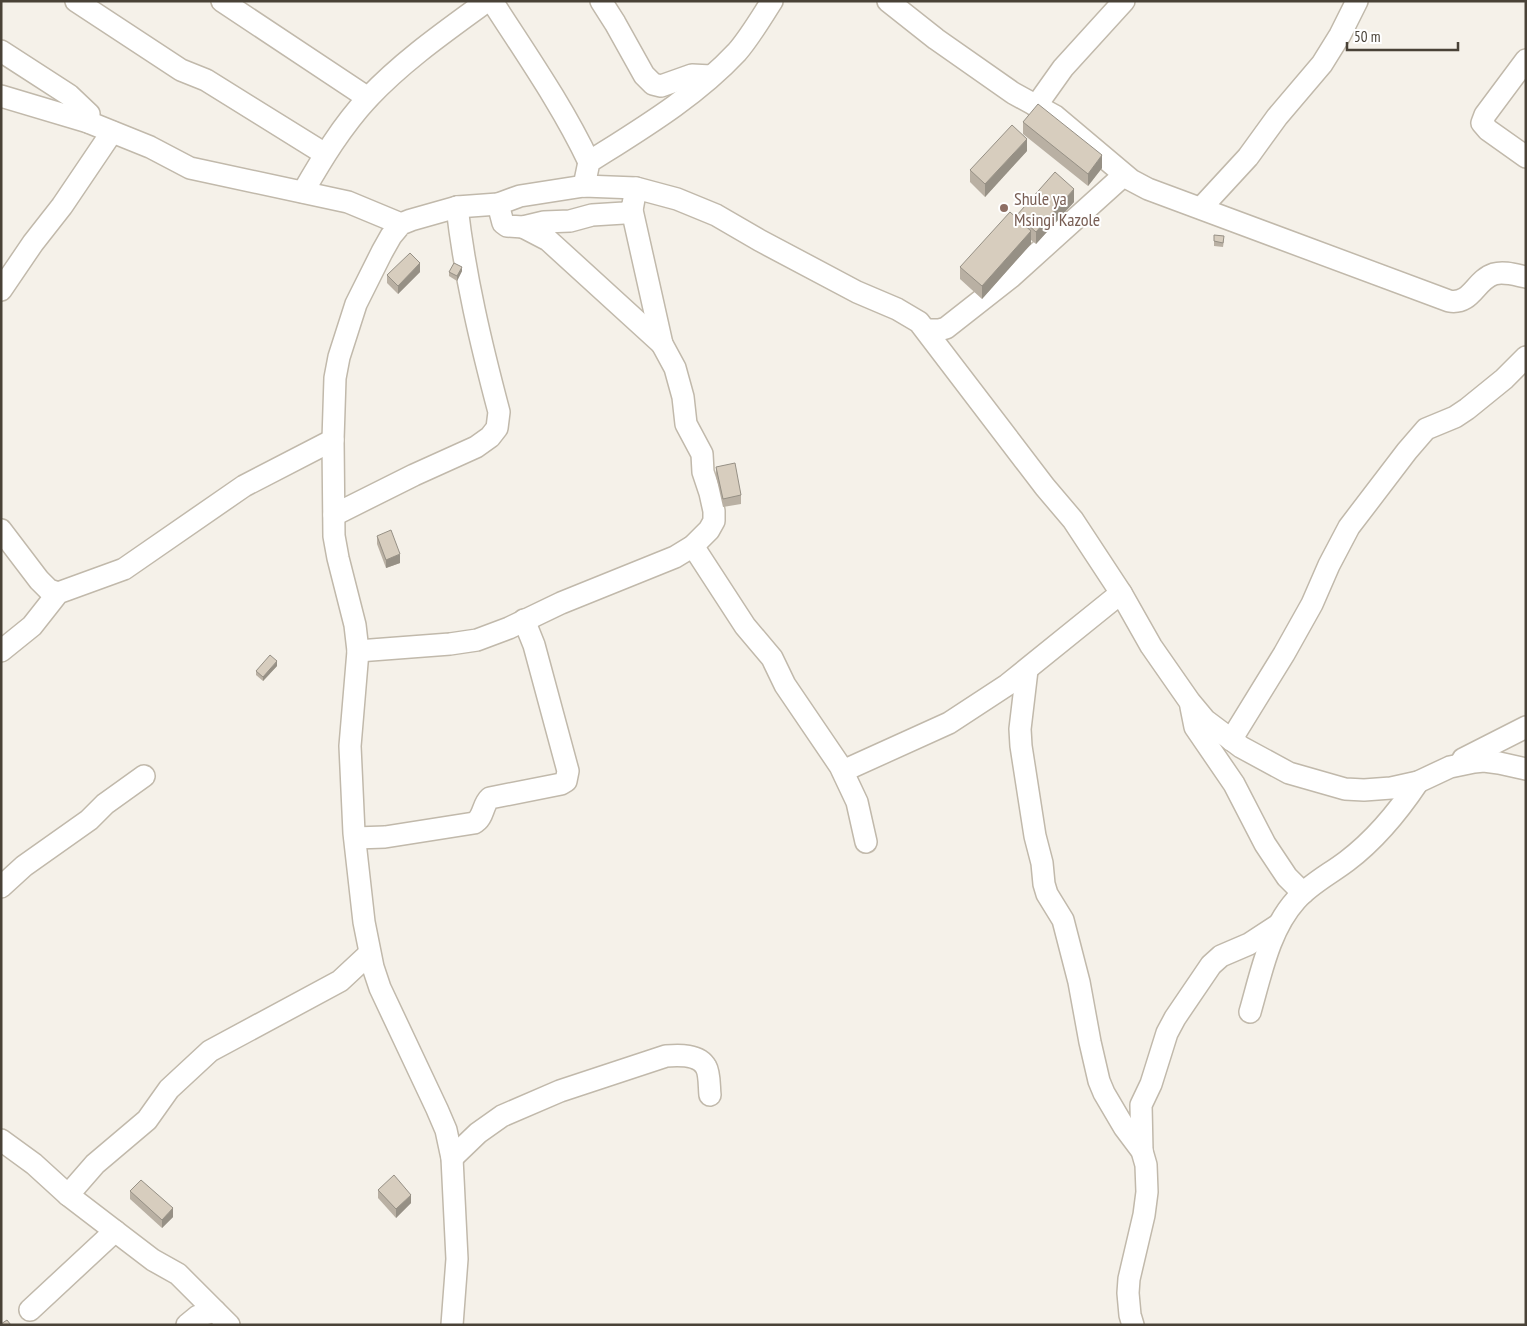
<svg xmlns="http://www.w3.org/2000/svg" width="1527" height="1326" font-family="'PT Sans Narrow',sans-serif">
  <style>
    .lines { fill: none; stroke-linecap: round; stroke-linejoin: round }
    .minor-casing { stroke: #c1b9ab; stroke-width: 24 }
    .minor { stroke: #fff; stroke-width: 21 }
    .wall { fill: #b9b0a3 }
    .shaded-wall { fill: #969085 }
    .building { fill: #d7cdbe; stroke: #969085 }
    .education-dot { fill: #8d6e63; stroke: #fff; stroke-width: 2 }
    .labels { text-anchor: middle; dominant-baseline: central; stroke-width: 4; stroke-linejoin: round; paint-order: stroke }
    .education-label { font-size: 18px; fill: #785e54; stroke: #fff; text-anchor: start }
  </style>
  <rect width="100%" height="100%" fill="#f5f1e9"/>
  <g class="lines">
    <defs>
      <g id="minor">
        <path d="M76 1 181 70 206 80 325 154"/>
        <path d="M222 1 368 98"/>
        <path d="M492 1C526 54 562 105 589 162"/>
        <path d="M601 1 615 23 644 75 653 84 661 86 692 75 711 76"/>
        <path d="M888 1 936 39 1013 93 1055 116 1131 180 1148 189 1449 301C1472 305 1475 280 1494 274 1504 271 1516 275 1526 277"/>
        <path d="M1 51 69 95 89 114 88 122"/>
        <path d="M1526 60 1485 115 1482 123 1488 130 1526 157"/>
        <path d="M1 96 88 122 150 147 190 168 348 202 401 224"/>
        <path d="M1036 106 1063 68 1124 1"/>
        <path d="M584 186 589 162C641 129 695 97 737 52 750 37 761 18 772 1"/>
        <path d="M303 192C322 159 342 126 368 98 404 60 446 31 487 1"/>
        <path d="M498 204 503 223 507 226 523 227 544 222 570 221 592 215 624 213 632 210"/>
        <path d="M1201 208 1248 157 1277 117 1322 64 1340 35 1357 1"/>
        <path d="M523 227 548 240 662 344"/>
        <path d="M1 290 33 243 62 206 112 132"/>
        <path d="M926 330H939L946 328 1011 277 1124 175"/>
        <path d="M334 515 414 475 476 447 490 437 497 428 499 412C481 344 465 277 457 207"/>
        <path d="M1 530 39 580 49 590 58 593"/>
        <path d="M693 546 745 626 772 658 785 685 840 766 857 802 866 842"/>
        <path d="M1 651 32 626 58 593 124 569 244 486 333 440"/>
        <path d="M358 651 450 644 477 640 509 628 561 603 675 557 693 546 709 530 714 521V511L710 493 703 472 702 454 686 424 683 397 675 368 662 344 632 210 636 188"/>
        <path d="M1027 670 1020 729 1021 746 1035 836 1042 863 1044 884 1047 894 1063 920 1079 982 1090 1042 1099 1081 1104 1093 1124 1127 1142 1151 1146 1165 1147 1192 1144 1215 1129 1279 1128 1293 1130 1315 1133 1325"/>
        <path d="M1191 707 1195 727 1234 784 1265 844 1287 877 1303 893"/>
        <path d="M1231 740 1284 654 1312 604 1329 565 1349 527 1407 451 1426 429 1455 417 1467 409 1504 379 1526 357"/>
        <path d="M1463 759 1526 727"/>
        <path d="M843 771 949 723 1007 685 1121 593"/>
        <path d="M355 838 385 837 474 823C484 818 482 805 490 798L561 784 566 781 568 771 534 645 524 620"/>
        <path d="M1 887 24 866 89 820 105 804 144 776"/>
        <path d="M1250 1012C1261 974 1269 930 1296 900 1310 884 1330 874 1347 861 1376 839 1398 812 1418 782"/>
        <path d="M1 1140 34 1164 68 1195 115 1231 153 1260 178 1274 229 1325"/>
        <path d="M1142 1151 1141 1105 1151 1084 1167 1033 1175 1018 1211 965 1221 956 1249 944 1278 925"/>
        <path d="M452 1158 478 1133 502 1116 560 1091 666 1056C679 1055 699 1054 706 1067 710 1074 709 1087 710 1095"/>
        <path d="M68 1195 95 1164 147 1120 169 1089 210 1051 340 981 369 954"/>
        <path d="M30 1310 115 1231"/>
        <path d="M187 1325 198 1316 215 1311"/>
        <path d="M452 1325 457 1259 452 1158 446 1130 437 1109 380 988 373 967 364 922 354 833 350 746 358 651 355 625 338 558 334 536 333 440 335 378 339 357 356 304 382 252 391 236 401 224 411 220 457 207 498 204 520 196 584 186 636 188 677 199 716 215 759 240 857 292 897 309 919 322 1045 487 1073 520 1121 593 1151 646 1190 702 1205 720 1241 747 1289 773 1345 789 1364 790 1391 788 1418 782 1450 767 1474 762 1484 761 1499 763 1526 769"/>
      </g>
    </defs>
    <use href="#minor" class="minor-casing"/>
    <use href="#minor" class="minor"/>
  </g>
  <g class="wall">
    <path d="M1023 122 1102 168 1088 186 1023 134Z"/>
    <path d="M1027 151 985 197 970 182V170Z"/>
    <path d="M1074 202 1036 244 1031 240V244L982 299 960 279V267L1017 218V215Z"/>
    <path d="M1224 240 1223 247 1214 246V241Z"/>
    <path d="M462 271 457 281 449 276V272Z"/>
    <path d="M420 272 398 294 387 283V275Z"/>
    <path d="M716 467 741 495V504L723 507 716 476Z"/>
    <path d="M377 536 400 563 386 568 377 544Z"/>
    <path d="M277 666 263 681 256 675V671Z"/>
    <path d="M378 1190 411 1203 396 1218 378 1198Z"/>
    <path d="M130 1191 173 1217 162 1228 130 1199Z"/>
  </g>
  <g class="shaded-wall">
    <path d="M1027 139V151L985 197V184Z"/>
    <path d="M1102 155V168L1088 186V174Z"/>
    <path d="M1074 189V202L1036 244V232Z"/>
    <path d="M1031 231V244L982 299V286Z"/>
    <path d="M420 263V272L398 294V286Z"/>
    <path d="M462 267V271L457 281V276Z"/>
    <path d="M400 554V563L386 568V560Z"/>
    <path d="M277 661V666L263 681V677Z"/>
    <path d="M411 1195V1203L396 1218V1209Z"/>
    <path d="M173 1208V1217L162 1228V1220Z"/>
  </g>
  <g class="building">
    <path d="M1038 104 1102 155 1088 174 1023 122Z"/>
    <path d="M1012 125 1027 139 985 184 970 170Z"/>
    <path d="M1055 172 1074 189 1036 232 1017 215Z"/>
    <path d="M1010 212 1031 231 982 286 960 267Z"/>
    <path d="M1214 235 1224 236 1223 243 1214 241Z"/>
    <path d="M410 253 420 263 398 286 387 275Z"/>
    <path d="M454 263 462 267 457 276 449 272Z"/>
    <path d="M735 463 741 495 723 499 716 467Z"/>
    <path d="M391 530 400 554 386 560 377 536Z"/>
    <path d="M270 655 277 661 263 677 256 671Z"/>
    <path d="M394 1175 411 1195 396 1209 378 1190Z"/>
    <path d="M141 1180 173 1208 162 1220 130 1191Z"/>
    <path d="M7 1320 11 1325H1V1324Z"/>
  </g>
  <circle class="education-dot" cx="1004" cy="208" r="5"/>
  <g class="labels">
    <g class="education-label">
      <text x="1014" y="198">Shule ya<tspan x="1014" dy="21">Msingi Kazole</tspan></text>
    </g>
  </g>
  <rect width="1527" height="1326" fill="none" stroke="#494237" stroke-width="5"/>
  <path d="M1347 42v8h111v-8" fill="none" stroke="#494237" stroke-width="2.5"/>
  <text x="1354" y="42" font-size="15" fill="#494237" stroke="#ffffff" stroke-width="4" paint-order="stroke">50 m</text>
</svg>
